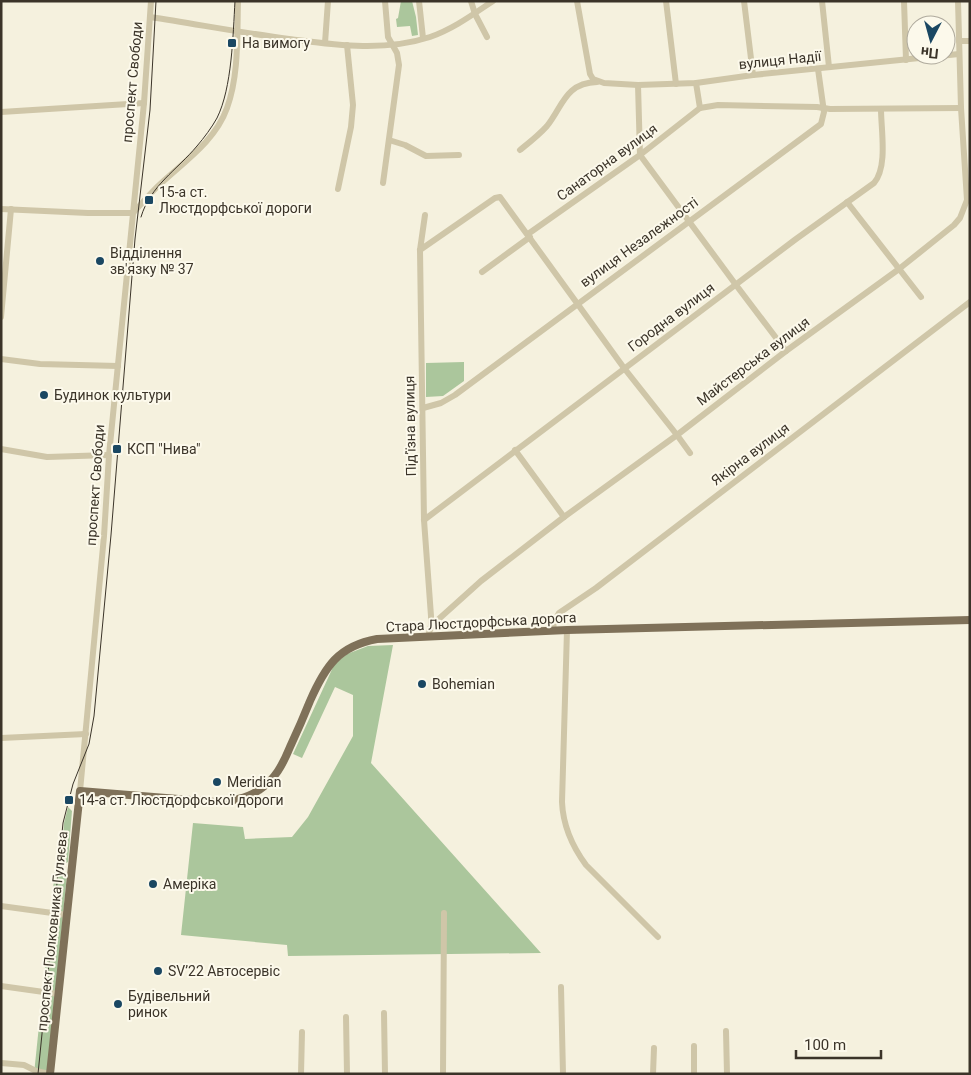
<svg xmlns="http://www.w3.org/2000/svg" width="971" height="1075" font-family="Roboto,sans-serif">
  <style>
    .green { fill: #abc69c }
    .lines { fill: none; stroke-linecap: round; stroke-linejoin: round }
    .minor { stroke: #cfc6a8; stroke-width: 6 }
    .major { stroke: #7f7159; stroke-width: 8 }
    .tram { stroke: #3b3429; stroke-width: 1 }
    .poi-dot { fill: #1a4762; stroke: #fcf9eb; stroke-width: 2 }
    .labels { text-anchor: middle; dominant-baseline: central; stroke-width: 4; stroke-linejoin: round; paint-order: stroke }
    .poi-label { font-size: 14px; fill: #3b3429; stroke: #fcf9eb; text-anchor: start }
    .street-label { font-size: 14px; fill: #3b3429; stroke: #fcf9eb }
  </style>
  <rect width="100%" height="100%" fill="#f5f1de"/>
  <g class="green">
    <path d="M401 1H412L416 17 418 35 412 36 410 26 397 27 396 19 398 18Z"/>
    <path d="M464 362V381L443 396 426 397V363Z"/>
    <path d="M393 645 371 763 541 953 288 956 287 945 181 935 193 823 243 827 245 839 292 837 308 817 353 736V695L335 687 302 758 293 754 334 665 347 654 368 646Z"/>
    <path d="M68 807 72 811 68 862 64 864 61 863 64 823Z"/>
    <path d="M55 870 67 874 48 1074H34Z"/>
  </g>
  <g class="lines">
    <g class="minor">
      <path d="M419 1 423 38"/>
      <path d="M471 1 475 14 487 37"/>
      <path d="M577 1 590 74 593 79 604 83 638 85 696 83 753 75 959 54"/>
      <path d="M666 1 676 84"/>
      <path d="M744 1 753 75"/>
      <path d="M822 1 829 67"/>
      <path d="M904 1 906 60"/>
      <path d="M150 17C196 24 243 33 289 39 336 45 384 52 430 37 453 29 472 15 493 1"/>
      <path d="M959 41H970"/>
      <path d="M325 43 328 1"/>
      <path d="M696 83 700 108"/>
      <path d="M638 85 640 155 736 285 786 351"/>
      <path d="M1 112 144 103"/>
      <path d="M389 140 405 145 426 156 459 155"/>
      <path d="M520 150C530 142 539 135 547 126 563 106 565 83 597 82"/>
      <path d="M383 183 399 65 397 53 388 37 385 1"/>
      <path d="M338 189 351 127 353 105 347 45"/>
      <path d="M847 202 921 297"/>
      <path d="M1 209 88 213H133C141 204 149 195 157 187 182 163 215 142 227 108 239 75 237 36 238 1"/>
      <path d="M425 215 420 250 421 320 424 520 431 616V626L428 637"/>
      <path d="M528 234 640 155 700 108 718 105 817 107 830 109 961 108"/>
      <path d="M420 250 495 198 500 197 624 368 677 435 690 453"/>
      <path d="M482 272 530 237"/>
      <path d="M1 317 11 209"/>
      <path d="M1 359 40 364 118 366"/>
      <path d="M423 408 441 403 455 395 821 124 824 112 818 69"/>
      <path d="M1 449 47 457 109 455"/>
      <path d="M515 450 564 517"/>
      <path d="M424 520 796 239 874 183C888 167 881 130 881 109"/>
      <path d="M431 626 481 581 564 517 677 435 786 351 899 269 954 225 960 218 967 200 961 108 958 1"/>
      <path d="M553 630 554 622 559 613 596 588 970 302"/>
      <path d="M567 630 562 802C563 826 572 846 586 865L658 937"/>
      <path d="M1 738 86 734"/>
      <path d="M80 791 104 536 109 455 144 103 151 1"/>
      <path d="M1 906 67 915"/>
      <path d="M1 986 58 994"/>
      <path d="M561 987 563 1074"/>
      <path d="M384 1013 385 1074"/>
      <path d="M346 1017 347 1074"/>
      <path d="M726 1031 727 1074"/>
      <path d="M694 1046V1074"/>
      <path d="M1 1063 24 1065 36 1071 50 1074"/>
      <path d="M301 1074 302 1032"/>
      <path d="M443 1074 444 913"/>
      <path d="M653 1074 654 1048"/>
    </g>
    <path class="major" d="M50 1074 80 791 215 802C231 801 246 799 259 790 275 780 283 764 290 747 297 732 304 716 310 701 325 667 338 646 377 639L567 630 970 620"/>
    <g class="tram">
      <path d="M141 217C150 186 177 170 197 146 204 138 212 127 217 118 232 88 233 35 235 1"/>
      <path d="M38 1074 63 823 73 784 89 744 94 716 111 535 135 239 150 110 156 1"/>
    </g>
  </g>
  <g class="poi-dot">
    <rect x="227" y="38" width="10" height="10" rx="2.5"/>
    <rect x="144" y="195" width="10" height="10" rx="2.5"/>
    <circle cx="100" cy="261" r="5"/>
    <circle cx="44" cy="395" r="5"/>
    <rect x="112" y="444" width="10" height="10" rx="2.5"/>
    <circle cx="422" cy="684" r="5"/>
    <circle cx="217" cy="782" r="5"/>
    <rect x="64" y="795" width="10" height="10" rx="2.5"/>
    <circle cx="153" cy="884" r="5"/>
    <circle cx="158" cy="971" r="5"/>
    <circle cx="118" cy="1004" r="5"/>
  </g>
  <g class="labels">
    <g class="poi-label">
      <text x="242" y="43">На вимогу</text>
      <text x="159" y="192">15-а ст.<tspan x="159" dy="16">Люстдорфської дороги</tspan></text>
      <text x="110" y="253">Відділення<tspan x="110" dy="16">зв'язку № 37</tspan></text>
      <text x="54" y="395">Будинок культури</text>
      <text x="127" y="449">КСП "Нива"</text>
      <text x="432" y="684">Bohemian</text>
      <text x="227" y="782">Meridian</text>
      <text x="79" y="800">14-а ст. Люстдорфської дороги</text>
      <text x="163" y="884">Амеріка</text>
      <text x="168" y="971">SV’22 Автосервіс</text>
      <text x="128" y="996">Будівельний<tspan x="128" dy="16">ринок</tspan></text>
    </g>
    <g class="street-label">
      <text transform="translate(780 60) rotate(-6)">вулиця Надії</text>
      <text transform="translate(132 82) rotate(-85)">проспект Свободи</text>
      <text transform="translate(607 162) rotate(-36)">Санаторна вулиця</text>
      <text transform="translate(639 242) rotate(-36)">вулиця Незалежності</text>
      <text transform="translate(671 317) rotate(-37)">Городна вулиця</text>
      <text transform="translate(753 361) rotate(-37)">Майстерська вулиця</text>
      <text transform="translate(410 426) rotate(-91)">Підʼїзна вулиця</text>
      <text transform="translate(750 454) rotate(-37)">Якірна вулиця</text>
      <text transform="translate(95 485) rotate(-86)">проспект Свободи</text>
      <text transform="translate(481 622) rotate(-3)">Стара Люстдорфська дорога</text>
      <text transform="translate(52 931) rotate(-84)">проспект Полковника Гуляєва</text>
    </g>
  </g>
  <rect width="971" height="1075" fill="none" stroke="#3b3429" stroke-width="5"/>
  <g transform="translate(931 40) rotate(186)"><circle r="24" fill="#fcf9eb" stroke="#afaa9d"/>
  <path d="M0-4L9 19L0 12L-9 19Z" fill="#1a4762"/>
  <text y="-8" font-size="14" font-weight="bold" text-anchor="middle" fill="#3b3429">Пн</text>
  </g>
  <path d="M796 1050v8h85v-8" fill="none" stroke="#3b3429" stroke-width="2.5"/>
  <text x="804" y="1050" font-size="15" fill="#3b3429" stroke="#fcf9eb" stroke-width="4" paint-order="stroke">100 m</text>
</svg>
